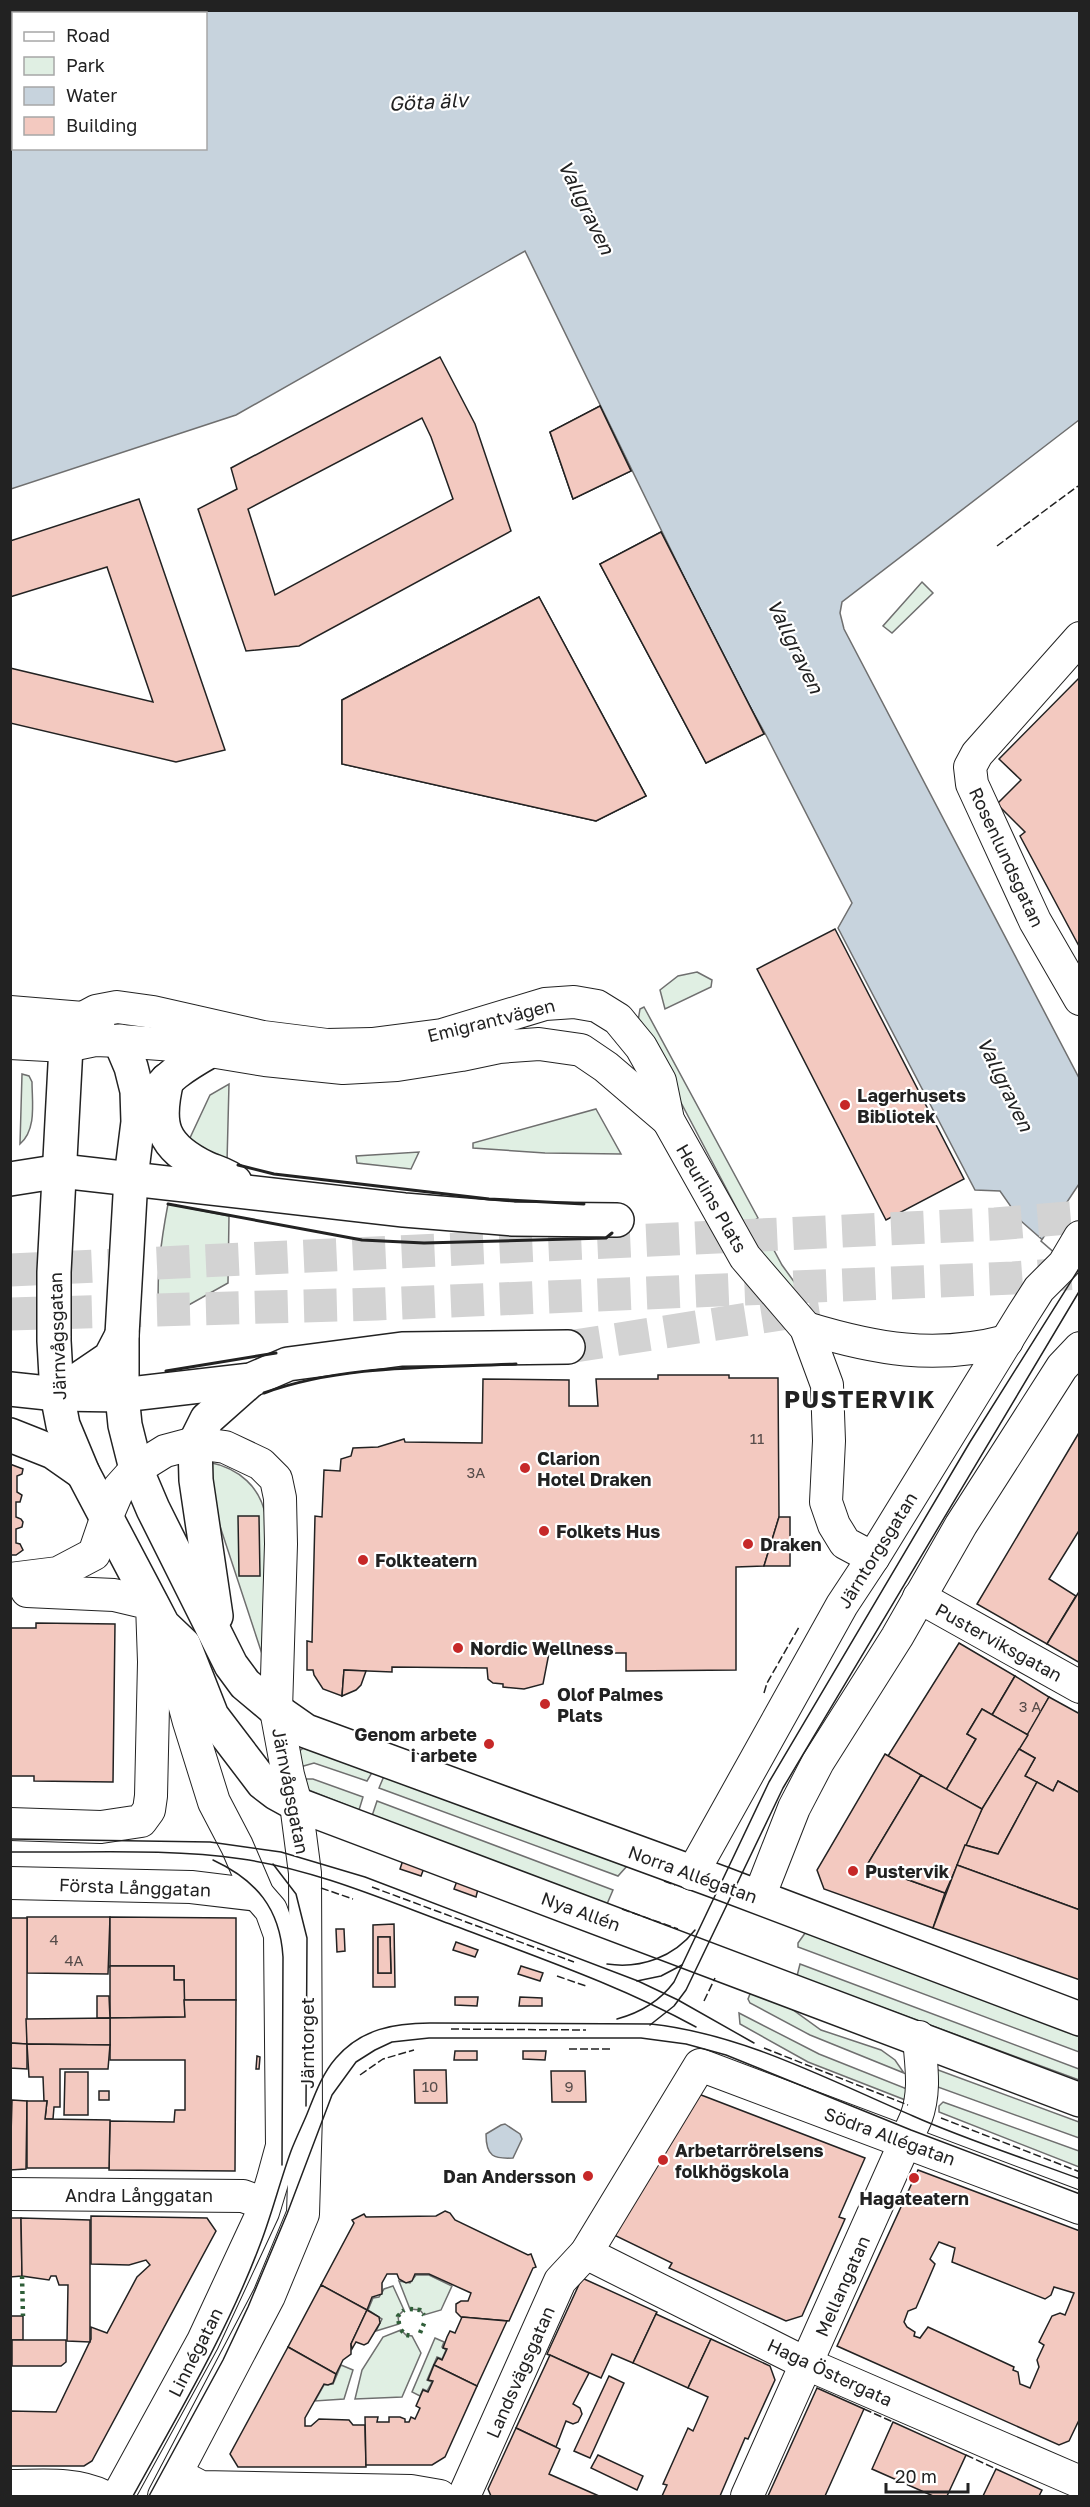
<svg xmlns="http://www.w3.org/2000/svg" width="1090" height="2507" font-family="'Golos Text',sans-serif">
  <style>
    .green { fill: #e0efe3; stroke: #6f6f6f; stroke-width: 1.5 }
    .water { fill: #c7d3dd; stroke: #6f6f6f; stroke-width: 1.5; fill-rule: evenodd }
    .pier { fill: #fff; stroke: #6f6f6f; stroke-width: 1.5 }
    .building { fill: #f3c9c0; stroke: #222; stroke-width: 1.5; fill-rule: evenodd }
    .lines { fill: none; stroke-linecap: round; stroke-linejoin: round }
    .highway-tunnel { stroke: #d3d3d3; stroke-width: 33; stroke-dasharray: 33 16; stroke-linecap: butt }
    .minor-casing { stroke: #222; stroke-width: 34 }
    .major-casing { stroke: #222; stroke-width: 36 }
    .highway-casing { stroke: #222; stroke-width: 36 }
    .minor { stroke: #fff; stroke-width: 32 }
    .major { stroke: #fff; stroke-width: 33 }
    .highway { stroke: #fff; stroke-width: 33 }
    .tram { stroke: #222; stroke-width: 1.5 }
    .hedge { stroke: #2f5e38; stroke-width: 4.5; stroke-dasharray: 3 4.5; stroke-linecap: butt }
    .fence { stroke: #222; stroke-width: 1.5; stroke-dasharray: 8 3; stroke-linecap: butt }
    .wall { stroke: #222; stroke-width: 3 }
    .poi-dot { fill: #c62828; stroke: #fff; stroke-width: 2 }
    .labels { text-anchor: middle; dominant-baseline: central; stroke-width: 4.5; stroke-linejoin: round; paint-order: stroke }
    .number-label { font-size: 15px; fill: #564c4a }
    .street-label { font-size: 18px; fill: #222; stroke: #fff }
    .poi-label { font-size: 18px; font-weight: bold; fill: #222; stroke: #fff; text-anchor: start }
    .water-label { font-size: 20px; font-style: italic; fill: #222; stroke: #fff }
    .district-label { font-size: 24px; font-weight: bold; letter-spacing: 1.5px; fill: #222; stroke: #fff }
  </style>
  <rect width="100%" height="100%" fill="#fff"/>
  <g class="green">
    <path d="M922 582 933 593 892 633 883 626Z"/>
    <path d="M697 972 712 980 711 987 665 1009 660 990 678 976Z"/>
    <path d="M644 1007 758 1218 746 1226 638 1021 640 1009Z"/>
    <path d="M22 1074 29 1076 32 1082C32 1102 37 1129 20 1144Z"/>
    <path d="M229 1084 227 1162 189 1140 210 1095Z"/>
    <path d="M596 1109 621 1154 545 1153 473 1148V1143Z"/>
    <path d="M419 1152 411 1169 357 1163 356 1156Z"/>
    <path d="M168 1204 229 1216 228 1283 178 1311 159 1314C156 1277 161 1241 168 1204Z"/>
    <path d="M762 1228 782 1265 800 1290 793 1297 774 1279 751 1236Z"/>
    <path d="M208 1462C239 1468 261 1487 266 1518L263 1657 215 1511Z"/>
    <path d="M306 1746 373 1771 367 1781 314 1763 300 1767 297 1753Z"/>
    <path d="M384 1776 627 1866 618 1876 379 1788Z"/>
    <path d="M300 1779H313L363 1797 359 1810 306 1789Z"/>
    <path d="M377 1801 613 1890 607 1904 372 1816Z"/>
    <path d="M808 1929 1079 2031V2052L798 1947V1943Z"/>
    <path d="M800 1964 1079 2069V2080L797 1976Z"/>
    <path d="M757 1990 775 1997 821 2030 881 2050 895 2060 904 2073 810 2035 750 2003 748 1999 750 1994Z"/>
    <path d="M739 2013 819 2054 907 2089 908 2101 808 2062 740 2024Z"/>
    <path d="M930 2067 1079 2122V2138L935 2086Z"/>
    <path d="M943 2102 1079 2151V2167L939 2112V2106Z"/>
    <path d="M416 2275H429L452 2286 441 2310 424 2315 420 2310 410 2309 399 2281 410 2283Z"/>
    <path d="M393 2286 404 2310 398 2316 399 2324 376 2331 382 2319 368 2310 373 2298 379 2297 384 2289Z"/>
    <path d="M401 2330 406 2335 412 2336 421 2353 402 2397 355 2399 362 2370 383 2337Z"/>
    <path d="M435 2338 444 2342 442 2347 446 2350 442 2359 437 2357 427 2380 432 2382 427 2391 423 2389 420 2396 412 2392Z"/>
    <path d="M341 2365 353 2370 344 2399 315 2401 324 2385 333 2384Z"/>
  </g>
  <g class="water">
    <path d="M10 11H1079V420L842 602 840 613 844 629 1079 1078V1272L1021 1221 1000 1191 975 1190 838 928 852 903 767 737 730 671 525 251 236 415 11 489ZM14 14H206V148H14Z"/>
    <path d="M505 2124 520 2134 522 2139 513 2158C494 2159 486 2157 486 2134L501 2125Z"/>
  </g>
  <path class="pier" d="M1079 1184 1080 1275 1041 1241Z"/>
  <g class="building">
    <path d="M440 357 475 424 511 531 299 646 246 651 198 509 237 489 231 468ZM422 418 431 437 453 499 275 595 248 509Z"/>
    <path d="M600 406 631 471 573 499 550 432Z"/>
    <path d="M600 406 631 471 573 499 550 432Z"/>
    <path d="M139 499 225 750 176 762 10 723V668L153 702 107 567 10 597V541Z"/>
    <path d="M661 532 764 734 706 763 600 564Z"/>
    <path d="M661 532 764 734 706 763 600 564Z"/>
    <path d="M539 597 646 796 596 821 342 764V700Z"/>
    <path d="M539 597 646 796 596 821 342 764V700Z"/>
    <path d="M1080 677V948L1020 836 1025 832 997 804 1021 780 999 759Z"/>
    <path d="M835 929 964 1179 886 1220 757 969Z"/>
    <path d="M658 1375H729V1378H778L779 1517 764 1566 736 1567V1670L626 1671V1653H549L543 1684 524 1689 503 1687V1684L493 1683 488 1679 487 1668 392 1667V1672L344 1670 342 1696 323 1689 314 1675 313 1670H307V1641L312 1642 315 1516 322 1517 324 1470 340 1471 341 1459 351 1456 353 1448 378 1447 404 1439 405 1442 482 1443 483 1379 569 1380V1406H598L596 1379H658Z"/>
    <path d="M1080 1431V1529L1049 1579 1076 1596 1047 1644 977 1604Z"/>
    <path d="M10 1464 23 1469 22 1474 17 1476V1492L22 1495 20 1502H16V1517L21 1519 23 1522 22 1527 16 1529V1543L20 1544 23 1550 16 1555H10Z"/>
    <path d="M238 1516H259L260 1576H239Z"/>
    <path d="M779 1517H790V1566H764Z"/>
    <path d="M1080 1590V1663L1047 1644Z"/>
    <path d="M36 1623 115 1624 113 1782 34 1781V1776H10V1628H36Z"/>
    <path d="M959 1643 1015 1676 992 1715 982 1709 967 1734 976 1739 946 1790 888 1756Z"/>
    <path d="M344 1670 366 1671 361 1685 356 1690 342 1696Z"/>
    <path d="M1015 1676 1049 1697 1028 1735 992 1715Z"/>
    <path d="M1049 1697 1080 1714V1793L1058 1781 1053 1791 1025 1776 1035 1758 1019 1749Z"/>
    <path d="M982 1709 1028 1735 982 1809 946 1790 976 1739 967 1734Z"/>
    <path d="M1019 1749 1035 1758 1025 1776 1037 1782 998 1854 965 1845 982 1809Z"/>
    <path d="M885 1754 921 1775 867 1865 945 1893 933 1928 824 1889 817 1870Z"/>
    <path d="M921 1775 982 1809 945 1893 867 1865Z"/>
    <path d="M1058 1781 1080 1793V1910L957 1865 965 1845 998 1854 1037 1782 1053 1791Z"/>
    <path d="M403 1860 424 1868 421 1876 400 1869Z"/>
    <path d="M957 1865 1080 1910V1980L933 1928Z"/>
    <path d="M457 1881 478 1889 476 1897 454 1889Z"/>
    <path d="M27 1917H110L108 1974 27 1973Z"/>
    <path d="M110 1917 236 1918V2000H184V1980H174V1966H110V1968Z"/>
    <path d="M10 1918H27V2044L10 2043Z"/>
    <path d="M394 1924 395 1987H373V1925ZM378 1937H390L391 1973H378Z"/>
    <path d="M336 1929H344L345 1951 337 1952Z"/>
    <path d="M378 1937H390L391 1973H378Z"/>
    <path d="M456 1942 478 1950 475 1957 453 1950Z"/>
    <path d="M110 1966H174V1980H184L185 2017 110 2018Z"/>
    <path d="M521 1966 543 1973 540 1981 518 1974Z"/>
    <path d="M97 1996H109L110 2018H97Z"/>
    <path d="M455 1997H478L477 2006 455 2005Z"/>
    <path d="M520 1997 542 1998V2006H519Z"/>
    <path d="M184 2000H236L235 2171 109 2170 110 2121 174 2122 175 2110H185V2060H110V2018L185 2017Z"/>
    <path d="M110 2018V2045L27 2044 26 2019Z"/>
    <path d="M10 2043 27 2044V2069L10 2068Z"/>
    <path d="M27 2044 110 2045 108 2069H60V2107H54L53 2119H45L47 2101H44L43 2077H29Z"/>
    <path d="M455 2051H477V2060H454Z"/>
    <path d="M523 2051H546L545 2060 523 2059Z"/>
    <path d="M257 2056 260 2057 259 2069H256Z"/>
    <path d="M414 2070H446L447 2103H415Z"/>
    <path d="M551 2071H585L586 2102H552Z"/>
    <path d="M65 2072H88V2115H64Z"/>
    <rect x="99" y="2091" width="10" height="9"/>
    <path d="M696 2093 865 2158 839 2217 845 2219 802 2316 786 2321 669 2268 672 2263 614 2235Z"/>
    <path d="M12 2100 27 2101 26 2169 10 2170Z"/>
    <path d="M27 2101H47L45 2119 110 2120 109 2168H27Z"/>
    <path d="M918 2170 1080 2231V2418L1069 2441 1059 2445 837 2346ZM939 2242 955 2248 952 2262 1045 2299 1051 2295 1054 2287 1074 2293 1065 2315 1060 2313 1052 2316 1039 2342 1044 2345 1037 2360 1039 2367 1030 2388 1020 2384 1018 2372 1013 2370 1014 2367 928 2327 920 2338 914 2336 915 2332 907 2327 904 2322 908 2311 916 2308 935 2264 930 2259Z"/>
    <path d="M445 2211 450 2213 455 2220 528 2255 531 2254 536 2267 533 2268 509 2321 461 2317 456 2312V2304L461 2301H468L471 2293 429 2274H415L412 2281 406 2283 399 2279 397 2274H387L382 2283V2294L372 2297 367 2310 321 2285 354 2223 352 2220 364 2214 366 2217 436 2216Z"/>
    <path d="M91 2216 207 2218 216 2231 92 2461 84 2466H11V2411L56 2412 91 2339V2327L107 2333 137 2277 150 2265 146 2260 129 2265 91 2264Z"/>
    <path d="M10 2218H21L22 2276 10 2277Z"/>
    <path d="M21 2218 90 2220V2342L67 2341 68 2285H59L56 2276H51L49 2280 22 2276Z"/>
    <path d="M582 2278 657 2312 633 2363 612 2354 601 2378 547 2354Z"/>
    <path d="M321 2285 367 2310 351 2344V2354L343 2360 336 2374 288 2347Z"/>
    <path d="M367 2310 379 2317 380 2323 368 2343 364 2345 356 2342 352 2349 351 2344Z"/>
    <path d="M656 2314 711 2339 688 2388 633 2363Z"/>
    <path d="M10 2316H23V2340H12L10 2342Z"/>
    <path d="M462 2317 507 2321 477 2386 434 2365 438 2358 442 2360 447 2349 443 2348 447 2337 450 2331 455 2333Z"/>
    <path d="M711 2339 770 2366 775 2380 748 2439 745 2438 720 2496H662L667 2485 663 2484 688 2428 693 2431 708 2397 688 2388Z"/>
    <path d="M12 2340H66V2362L61 2366H12Z"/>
    <path d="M288 2347 336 2374 333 2383 328 2385 324 2384 305 2418V2426H311L319 2419 349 2420 353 2425H365L366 2467H238L230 2454Z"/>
    <path d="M550 2355 589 2373 573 2404 580 2408 582 2414 578 2422 573 2424 566 2421 556 2447 516 2428Z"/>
    <path d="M434 2365 477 2386 445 2457 432 2465H366L365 2417H378L377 2422H389V2417H400L405 2419V2422H409L411 2417 415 2419 420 2408 416 2406 423 2390 428 2392 433 2381 428 2380Z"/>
    <path d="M609 2376 624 2383 590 2458 574 2451Z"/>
    <path d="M817 2388 864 2409 825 2496H768Z"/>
    <path d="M893 2422 966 2455 947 2496H933L872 2469Z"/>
    <path d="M516 2428 560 2449 549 2474 599 2496H491L488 2489Z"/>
    <path d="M598 2455 643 2476 637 2490 591 2468Z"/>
    <path d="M996 2469 1042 2490 1039 2496H983Z"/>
  </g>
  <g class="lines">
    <g class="highway-tunnel">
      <path d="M10 1270 995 1224 1080 1217"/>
      <path d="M10 1314 377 1304 1013 1278 1080 1273"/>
      <path d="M568 1347 819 1308"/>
    </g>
    <defs>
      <g id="minor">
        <path d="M1080 638 977 754 970 767 972 784 1035 921 1080 999"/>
        <path d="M10 1012 83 1018 98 1025"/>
        <path d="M10 1043 66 1046 95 1040 120 1041 174 1045 265 1060 343 1068 397 1065 461 1055 499 1047 539 1044 581 1050 606 1067 668 1120"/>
        <path d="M66 1046 75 1027 83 1018 96 1011 117 1007 153 1012 263 1037 327 1045 372 1044 442 1035 545 1004 574 1002 597 1006 618 1019 641 1047 660 1081 668 1120 745 1257 806 1328 827 1385 829 1441 826 1502 834 1525 845 1543 873 1558"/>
        <path d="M806 1328C875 1349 935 1360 1007 1341"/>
        <path d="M10 1579 58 1573 94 1554 107 1516 119 1488 136 1469 165 1451 195 1443 225 1447 261 1464 276 1479 280 1498 281 1544 276 1710 288 1775 296 1804 305 1873 306 2115 303 2214 269 2296 164 2496"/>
        <path d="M919 1597 1080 1687"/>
        <path d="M10 1824 101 1827 141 1821 149 1810 151 1796 154 1662 152 1604 114 1595 27 1591"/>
        <path d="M692 1874 842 1605 873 1558 1023 1314 1039 1289 1064 1264 1080 1237"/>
        <path d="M10 1883 191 1887 258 1895"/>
        <path d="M759 1897 794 1808 818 1762 897 1637 961 1525 1062 1367 1080 1348"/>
        <path d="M10 2194 243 2196 265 2204"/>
        <path d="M586 2253 807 2364 1080 2482"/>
        <path d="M176 2474 201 2487 411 2491 440 2496"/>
        <path d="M10 2486C42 2486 75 2482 103 2496"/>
        <path d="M118 2496 203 2341 263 2212 273 2179 282 2146 280 1935 271 1910 258 1895 237 1846 214 1802 189 1722 163 1625"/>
        <path d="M464 2496 560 2281 586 2253 700 2065 1080 2208"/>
        <path d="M747 2496 916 2118C926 2091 921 2065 919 2037"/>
      </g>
      <g id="major">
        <path d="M120 1041 131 1067 137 1091 138 1122 131 1178 122 1335V1395L125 1425 136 1469 153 1509 231 1665 245 1684 276 1710 306 1731 721 1883 1080 2019"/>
        <path d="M66 1046 54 1272V1341L57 1394 63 1425 83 1473 152 1604 163 1625 184 1645 212 1716 263 1783 276 1793 296 1804 1080 2100"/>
        <path d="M149 1103C162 1079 187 1064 210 1051"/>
        <path d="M195 1443 196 1480 216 1616"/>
      </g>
      <g id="highway">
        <path d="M167 1080C156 1125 161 1146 206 1168 215 1172 228 1175 235 1182"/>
        <path d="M10 1179 61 1171 404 1210 513 1219 617 1220"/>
        <path d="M10 1389 57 1394 122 1395 251 1380 288 1364 402 1349 568 1347"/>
        <path d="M57 1394 110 1358 122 1335"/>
        <path d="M10 1435 53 1452 83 1473"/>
        <path d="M195 1443 207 1419 251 1380"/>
      </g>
    </defs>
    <use href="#minor" class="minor-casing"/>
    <use href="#major" class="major-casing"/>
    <use href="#highway" class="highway-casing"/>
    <use href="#minor" class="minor"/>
    <use href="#major" class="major"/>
    <use href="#highway" class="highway"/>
    <g class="tram">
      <path d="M10 1839 210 1842 281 1852 365 1877 638 1981 678 2000 754 2043"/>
      <path d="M10 1852C87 1853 166 1848 242 1859 317 1870 387 1901 458 1927 539 1958 619 1985 696 2027"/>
      <path d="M213 1860C256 1880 280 1908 283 1957L282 2165"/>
      <path d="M273 1864 296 1894 307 1938 306 2106"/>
      <path d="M607 1964C641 1969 674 1957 695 1930"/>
      <path d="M637 1981 661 1976 682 1965"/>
      <path d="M617 2019C639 2013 660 2001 674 1982L769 1782 970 1442 1080 1267"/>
      <path d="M650 2025 674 2006 686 1990 783 1788 1080 1290"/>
      <path d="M133 2496C177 2416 225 2336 258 2250 271 2218 279 2184 291 2151 296 2138 302 2126 307 2114 315 2094 322 2074 336 2058 361 2029 394 2023 430 2023L651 2024C743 2034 829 2080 913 2116 967 2140 1024 2158 1080 2179"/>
      <path d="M149 2496 223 2360 248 2307 287 2214 332 2095 356 2062 375 2050 392 2042 429 2038H641L686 2044 726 2055 911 2130 1080 2194"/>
    </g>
    <g class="hedge">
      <path d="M22 2276 23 2316"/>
      <path d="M410 2309 420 2310 424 2315"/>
      <path d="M399 2324 398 2316 404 2310"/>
      <path d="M401 2330 406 2335 412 2336"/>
      <path d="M420 2333 425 2321"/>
    </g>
    <g class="fence">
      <path d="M997 546 1078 486"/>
      <path d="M764 1693 767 1683 799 1627"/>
      <path d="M664 1881 675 1885"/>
      <path d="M372 1887 574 1962"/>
      <path d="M321 1888 353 1899"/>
      <path d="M622 1909 678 1929"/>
      <path d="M557 1976 586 1986"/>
      <path d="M704 2001 715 1978"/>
      <path d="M451 2029 586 2030"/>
      <path d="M764 2048 908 2105"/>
      <path d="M569 2049H610"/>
      <path d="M360 2075 383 2059 414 2050"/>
      <path d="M941 2118 1080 2172"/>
      <path d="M864 2409 893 2422"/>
      <path d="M966 2455 996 2469"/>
    </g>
    <g class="wall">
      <path d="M238 1165 274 1174 489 1199 584 1204"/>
      <path d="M168 1204 362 1240 424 1243 606 1238 612 1233"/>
      <path d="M166 1371 276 1353"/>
      <path d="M264 1393C344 1364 433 1368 516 1364"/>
    </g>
  </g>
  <g class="poi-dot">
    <circle cx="845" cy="1105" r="6"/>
    <circle cx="525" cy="1468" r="6"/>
    <circle cx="544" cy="1531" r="6"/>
    <circle cx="748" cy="1544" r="6"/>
    <circle cx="363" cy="1560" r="6"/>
    <circle cx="458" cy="1648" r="6"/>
    <circle cx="545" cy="1704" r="6"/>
    <circle cx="489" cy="1744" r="6"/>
    <circle cx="853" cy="1871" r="6"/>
    <circle cx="663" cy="2160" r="6"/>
    <circle cx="588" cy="2176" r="6"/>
    <circle cx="914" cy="2178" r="6"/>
  </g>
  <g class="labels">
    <g class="number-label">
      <text x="757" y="1438">11</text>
      <text x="476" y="1472">3A</text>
      <text x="1030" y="1706">3 A</text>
      <text x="54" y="1939">4</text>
      <text x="74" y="1960">4A</text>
      <text x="430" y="2086">10</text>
      <text x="569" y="2086">9</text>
    </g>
    <g class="street-label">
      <text transform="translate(1007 857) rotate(65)">Rosenlundsgatan</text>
      <text transform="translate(491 1020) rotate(-14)">Emigrantvägen</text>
      <text transform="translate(712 1198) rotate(60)">Heurlins Plats</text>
      <text transform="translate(57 1336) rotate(-92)">Järnvågsgatan</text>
      <text transform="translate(877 1550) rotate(-58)">Järntorgsgatan</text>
      <text transform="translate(999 1642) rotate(29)">Pusterviksgatan</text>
      <text transform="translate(291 1791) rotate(79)">Järnvågsgatan</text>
      <text transform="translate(693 1874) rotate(20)">Norra Allégatan</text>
      <text transform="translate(135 1887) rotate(2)">Första Långgatan</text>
      <text transform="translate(581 1911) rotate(20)">Nya Allén</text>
      <text transform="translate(307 2043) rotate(-90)">Järntorget</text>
      <text transform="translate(890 2136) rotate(20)">Södra Allégatan</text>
      <text x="139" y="2195">Andra Långgatan</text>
      <text transform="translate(842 2286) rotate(-66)">Mellangatan</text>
      <text transform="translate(195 2352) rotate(-63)">Linnégatan</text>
      <text transform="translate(520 2372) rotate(-66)">Landsvägsgatan</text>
      <text transform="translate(830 2372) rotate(25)">Haga Östergata</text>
    </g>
    <g class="poi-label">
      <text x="857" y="1095">Lagerhusets<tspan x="857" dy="21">Bibliotek</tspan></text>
      <text x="537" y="1458">Clarion<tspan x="537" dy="21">Hotel Draken</tspan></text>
      <text x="556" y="1531">Folkets Hus</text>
      <text x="760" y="1544">Draken</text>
      <text x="375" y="1560">Folkteatern</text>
      <text x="470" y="1648">Nordic Wellness</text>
      <text x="557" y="1694">Olof Palmes<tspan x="557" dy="21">Plats</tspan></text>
      <text x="477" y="1734" text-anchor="end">Genom arbete<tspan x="477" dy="21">i arbete</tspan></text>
      <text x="865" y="1871">Pustervik</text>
      <text x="675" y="2150">Arbetarrörelsens<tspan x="675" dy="21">folkhögskola</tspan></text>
      <text x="576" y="2176" text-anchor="end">Dan Andersson</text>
      <text x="914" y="2198" text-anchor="middle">Hagateatern</text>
    </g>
    <g class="water-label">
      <text transform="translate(428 101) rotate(-3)">Göta älv</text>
      <text transform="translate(587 207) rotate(64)">Vallgraven</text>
      <text transform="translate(796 646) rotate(64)">Vallgraven</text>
      <text transform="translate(1006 1084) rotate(64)">Vallgraven</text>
    </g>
    <g class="district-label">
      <text x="860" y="1398">PUSTERVIK</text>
    </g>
  </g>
  <rect width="1090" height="2507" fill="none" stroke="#222222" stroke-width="24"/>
  <rect x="12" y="12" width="195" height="138" fill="#ffffff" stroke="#a7a7a7" stroke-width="1.5"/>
  <rect x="24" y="32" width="30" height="9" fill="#ffffff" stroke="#a7a7a7" stroke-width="1.5"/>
  <text x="66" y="42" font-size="18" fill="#222222">Road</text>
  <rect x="24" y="57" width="30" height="18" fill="#e0efe3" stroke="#a7a7a7" stroke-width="1.5"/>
  <text x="66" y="72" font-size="18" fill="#222222">Park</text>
  <rect x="24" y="87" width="30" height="18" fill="#c7d3dd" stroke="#a7a7a7" stroke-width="1.5"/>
  <text x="66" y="102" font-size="18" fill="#222222">Water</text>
  <rect x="24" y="117" width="30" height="18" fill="#f3c9c0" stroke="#a7a7a7" stroke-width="1.5"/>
  <text x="66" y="132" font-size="18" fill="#222222">Building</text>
  <path d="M886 2483v9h82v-9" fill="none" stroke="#222222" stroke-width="3"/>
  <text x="895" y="2483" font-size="18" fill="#222222" stroke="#ffffff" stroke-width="4.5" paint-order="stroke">20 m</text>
</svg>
